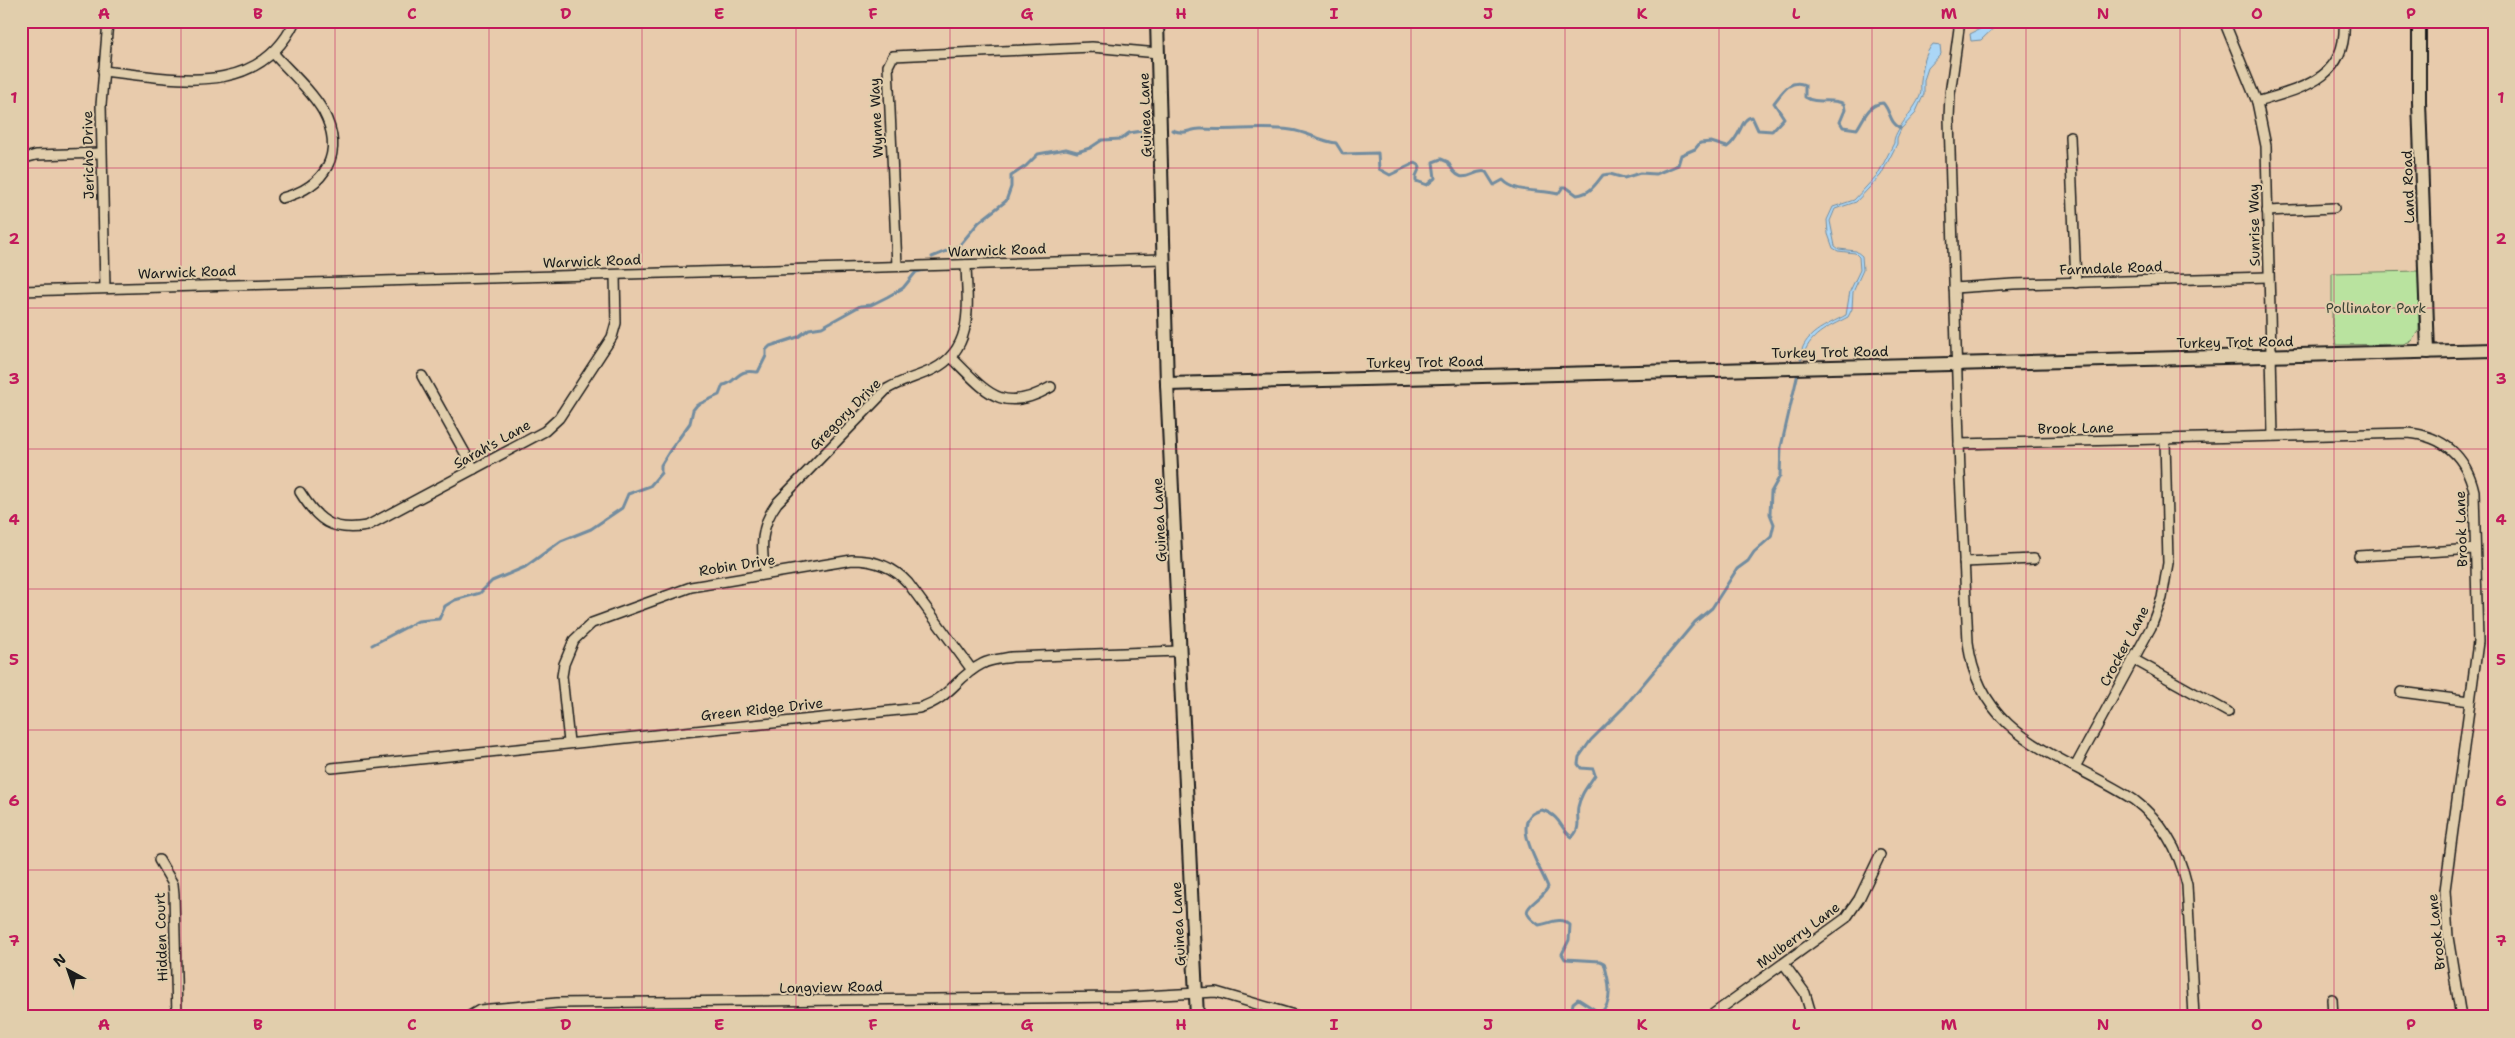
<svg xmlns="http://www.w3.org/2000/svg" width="2515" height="1038" font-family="'Shantell Sans',sans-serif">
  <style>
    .green { fill: #b9e39f; stroke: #6a805e }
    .water { fill: #abd6f6; stroke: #728c9f }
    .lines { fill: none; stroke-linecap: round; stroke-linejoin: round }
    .stream { stroke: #728c9f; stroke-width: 3 }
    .street-casing { stroke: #1c1c1c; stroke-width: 12 }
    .secondary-casing { stroke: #1c1c1c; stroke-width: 16 }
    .street { stroke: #e1ceac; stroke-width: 9 }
    .secondary { stroke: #e1ceac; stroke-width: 12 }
    .grid { fill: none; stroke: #c2185b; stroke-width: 1; stroke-opacity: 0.55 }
    .labels { text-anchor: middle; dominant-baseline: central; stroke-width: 4; stroke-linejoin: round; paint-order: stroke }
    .street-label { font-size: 14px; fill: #1c1c1c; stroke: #e1ceac }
    .park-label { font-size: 14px; fill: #3b4436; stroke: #e1ceac }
    .neatline { fill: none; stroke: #c2185b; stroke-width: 2 }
    .grid-label { font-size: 16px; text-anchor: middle; font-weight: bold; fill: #c2185b }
  </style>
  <rect width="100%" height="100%" fill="#e8cbac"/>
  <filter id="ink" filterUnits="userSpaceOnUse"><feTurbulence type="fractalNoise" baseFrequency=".02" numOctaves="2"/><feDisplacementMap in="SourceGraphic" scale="10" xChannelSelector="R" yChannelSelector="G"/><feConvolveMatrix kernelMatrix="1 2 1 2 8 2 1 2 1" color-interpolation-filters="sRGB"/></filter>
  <g filter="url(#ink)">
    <path class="green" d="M2418 271 2419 330 2411 341 2403 344 2336 345 2332 324V273Z"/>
    <g class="water">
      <path d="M1996 21H2001L1981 40 1971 41 1970 34Z"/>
      <path d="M1933 44 1940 45 1941 54 1928 68 1924 80V94L1915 114 1901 129 1897 138V144L1881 175 1856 202 1835 209 1830 221 1835 246 1839 249 1856 251 1862 256 1863 270 1853 292 1852 309 1848 317C1827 328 1809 334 1802 359H1800C1802 333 1826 326 1846 315L1850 291 1860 270 1859 257 1855 253 1838 251 1833 248 1828 234 1827 220 1833 207 1854 200 1878 174 1894 143C1893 131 1914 111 1920 96 1922 91 1920 86 1921 81 1922 69 1925 52 1933 44Z"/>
    </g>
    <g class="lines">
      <g class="stream">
        <path d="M1172 130C1187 136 1189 128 1202 129 1231 131 1262 126 1291 130 1307 132 1320 141 1336 143L1343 154 1378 153 1379 169 1390 175 1415 163 1419 165 1420 167 1416 176V181L1427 185 1435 178 1433 162 1441 159 1448 162C1462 191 1472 168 1486 172L1494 185 1503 180C1516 194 1541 189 1558 194L1563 187H1566L1577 195C1591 193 1595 185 1603 175L1610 174 1624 178 1640 173 1656 174 1678 165 1681 155 1695 149 1700 143 1711 142 1727 147C1742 137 1740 118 1752 117L1758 130 1772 131 1784 118 1774 103C1782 93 1790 78 1805 85V97C1817 105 1831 97 1844 104L1845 110 1840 122 1843 127 1857 129C1864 119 1868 104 1883 103 1891 112 1889 122 1900 128"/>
        <path d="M932 257 959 246 979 222 1006 201 1011 187V176L1026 166 1038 154 1066 149 1077 152 1090 148 1102 140 1121 139 1129 133 1142 131"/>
        <path d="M372 645 418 621 439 619 445 606 455 600 480 593 492 581 525 567 561 541 591 529 622 508 628 494 650 486 661 473V465L669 452 690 423 693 410 697 405 719 395 723 385C733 384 736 374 745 372 749 371 754 372 758 372L766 356V350L770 346 798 337 809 329 822 327 860 306 871 305 887 297 903 288 916 272 930 269"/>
        <path d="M1581 1017 1572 1009 1573 1003 1578 999 1600 1013C1615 1003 1608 977 1604 963L1600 961 1565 959 1562 954 1569 940 1570 925C1559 916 1552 923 1539 925 1512 907 1539 905 1548 887 1541 868 1506 817 1542 810 1563 817 1559 829 1572 837 1582 828 1576 817 1578 807 1581 793 1588 786 1595 775L1593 769 1581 768 1578 764 1579 757 1591 740 1624 707 1695 622 1712 608 1737 569 1748 561 1754 552 1771 537 1774 524 1770 514 1771 492 1780 476 1781 447 1798 373"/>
      </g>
      <defs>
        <g id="street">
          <path d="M1960 21 1950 94 1949 119 1960 474 1968 642C1979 739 2064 755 2134 800 2163 822 2179 850 2187 885L2194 1017"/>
          <path d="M2224 21 2257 102 2266 146 2273 436"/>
          <path d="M273 53C289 71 311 90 323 111 346 154 325 187 282 198"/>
          <path d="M103 71C173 78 258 100 295 21"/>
          <path d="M2257 102C2302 88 2348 79 2344 21"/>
          <path d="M2070 136 2076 283"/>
          <path d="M21 159 36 155 101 153"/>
          <path d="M2267 211 2334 208"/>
          <path d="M897 266 888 66 893 56 1092 47 1158 53"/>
          <path d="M105 288 101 105 108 21"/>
          <path d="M1954 288 2013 284 2268 277"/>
          <path d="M21 291 1164 259"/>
          <path d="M951 357C986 391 1001 416 1051 387"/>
          <path d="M422 376 474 469"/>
          <path d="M1959 444 2408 433C2443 436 2466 456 2474 491L2478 642 2445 890 2448 937 2461 1017"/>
          <path d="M300 492C318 521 332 532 367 526L545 431 559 418 612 337 616 323 615 275"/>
          <path d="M2359 556 2475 549"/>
          <path d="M1964 562 2034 559"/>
          <path d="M765 574C761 547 760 526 777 503L887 389C902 380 918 377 934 369 975 348 967 303 966 265"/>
          <path d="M2133 659 2228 712"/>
          <path d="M2401 692 2470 701"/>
          <path d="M569 742 562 676 564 664 574 640 592 623 691 587 852 560C874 560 893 566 908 583L972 670"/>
          <path d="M2075 767 2151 627 2162 598 2168 563 2165 439"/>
          <path d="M332 768 919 708C951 698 956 677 982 664 991 659 1002 659 1012 657L1179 651"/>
          <path d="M159 860 173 884 174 894 177 1017"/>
          <path d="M1784 964 1805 993 1812 1017"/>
          <path d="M2332 999 2333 1017"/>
          <path d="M468 1017 480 1010 490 1009 557 1003 1125 997 1216 992 1301 1017"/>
          <path d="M1709 1017 1846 918 1859 899 1880 855"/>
        </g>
        <g id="secondary">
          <path d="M1157 21 1167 384 1197 1017"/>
          <path d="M2419 21V102L2428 352"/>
          <path d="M1167 384 2494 350"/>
        </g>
      </defs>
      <use href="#street" class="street-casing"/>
      <use href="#secondary" class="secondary-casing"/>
      <use href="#street" class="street"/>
      <use href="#secondary" class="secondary"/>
    </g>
  </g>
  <path class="grid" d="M181 21V1017M335 21V1017M489 21V1017M642 21V1017M796 21V1017M950 21V1017M1104 21V1017M1258 21V1017M1411 21V1017M1565 21V1017M1719 21V1017M1872 21V1017M2026 21V1017M2180 21V1017M2334 21V1017M21 168H2494M21 308H2494M21 449H2494M21 589H2494M21 730H2494M21 870H2494"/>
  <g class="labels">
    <g class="street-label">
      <text transform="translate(1145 115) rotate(-92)">Guinea Lane</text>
      <text transform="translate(876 118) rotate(-93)">Wynne Way</text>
      <text transform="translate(88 155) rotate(-91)">Jericho Drive</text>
      <text transform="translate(2408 187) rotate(-92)">Land Road</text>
      <text transform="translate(2254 225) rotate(-91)">Sunrise Way</text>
      <text transform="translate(997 250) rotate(-2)">Warwick Road</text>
      <text transform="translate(592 261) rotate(-2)">Warwick Road</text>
      <text transform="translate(2111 268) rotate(-2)">Farmdale Road</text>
      <text transform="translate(187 272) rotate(-2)">Warwick Road</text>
      <text transform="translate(2235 342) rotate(-1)">Turkey Trot Road</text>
      <text transform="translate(1830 352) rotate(-1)">Turkey Trot Road</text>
      <text transform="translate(1425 362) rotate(-1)">Turkey Trot Road</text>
      <text transform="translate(845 414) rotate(-45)">Gregory Drive</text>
      <text transform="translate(2076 428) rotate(-1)">Brook Lane</text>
      <text transform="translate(492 444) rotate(-29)">Sarah's Lane</text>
      <text transform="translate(1159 520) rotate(-93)">Guinea Lane</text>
      <text transform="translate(2461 529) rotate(-92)">Brook Lane</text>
      <text transform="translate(737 565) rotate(-9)">Robin Drive</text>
      <text transform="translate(2124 646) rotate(-62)">Crocker Lane</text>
      <text transform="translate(762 709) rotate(-6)">Green Ridge Drive</text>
      <text transform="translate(1178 924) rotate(-93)">Guinea Lane</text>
      <text transform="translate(2436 932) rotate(-96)">Brook Lane</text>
      <text transform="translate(1798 935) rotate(-37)">Mulberry Lane</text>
      <text transform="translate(161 937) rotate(-92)">Hidden Court</text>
      <text transform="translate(831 987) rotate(-1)">Longview Road</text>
    </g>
    <g class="park-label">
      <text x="2376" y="308">Pollinator Park</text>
    </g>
  </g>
  <rect width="2515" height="1038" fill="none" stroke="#e1ceac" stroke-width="55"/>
  <g transform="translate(68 970) rotate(320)" stroke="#e1ceac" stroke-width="4" paint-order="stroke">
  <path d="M0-4L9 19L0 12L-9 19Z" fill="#1c1c1c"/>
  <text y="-8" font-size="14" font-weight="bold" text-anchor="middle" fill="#1c1c1c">N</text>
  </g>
  <rect x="28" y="28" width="2460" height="982" class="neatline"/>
  <g class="grid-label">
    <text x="104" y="19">A</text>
    <text x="258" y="19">B</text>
    <text x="412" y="19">C</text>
    <text x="566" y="19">D</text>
    <text x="719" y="19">E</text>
    <text x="873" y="19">F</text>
    <text x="1027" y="19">G</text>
    <text x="1181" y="19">H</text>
    <text x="1334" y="19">I</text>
    <text x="1488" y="19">J</text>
    <text x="1642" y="19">K</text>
    <text x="1796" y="19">L</text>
    <text x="1949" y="19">M</text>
    <text x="2103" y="19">N</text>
    <text x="2257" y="19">O</text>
    <text x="2411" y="19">P</text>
    <text x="14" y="103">1</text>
    <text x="2501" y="103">1</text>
    <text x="14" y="244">2</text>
    <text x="2501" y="244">2</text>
    <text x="14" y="384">3</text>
    <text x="2501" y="384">3</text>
    <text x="14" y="525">4</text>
    <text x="2501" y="525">4</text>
    <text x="14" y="665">5</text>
    <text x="2501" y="665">5</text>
    <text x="14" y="806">6</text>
    <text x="2501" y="806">6</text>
    <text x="14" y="946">7</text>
    <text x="2501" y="946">7</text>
    <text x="104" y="1030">A</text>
    <text x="258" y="1030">B</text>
    <text x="412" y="1030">C</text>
    <text x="566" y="1030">D</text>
    <text x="719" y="1030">E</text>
    <text x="873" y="1030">F</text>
    <text x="1027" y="1030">G</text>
    <text x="1181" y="1030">H</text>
    <text x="1334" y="1030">I</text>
    <text x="1488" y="1030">J</text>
    <text x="1642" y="1030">K</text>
    <text x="1796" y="1030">L</text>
    <text x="1949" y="1030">M</text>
    <text x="2103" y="1030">N</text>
    <text x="2257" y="1030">O</text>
    <text x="2411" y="1030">P</text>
  </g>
</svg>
